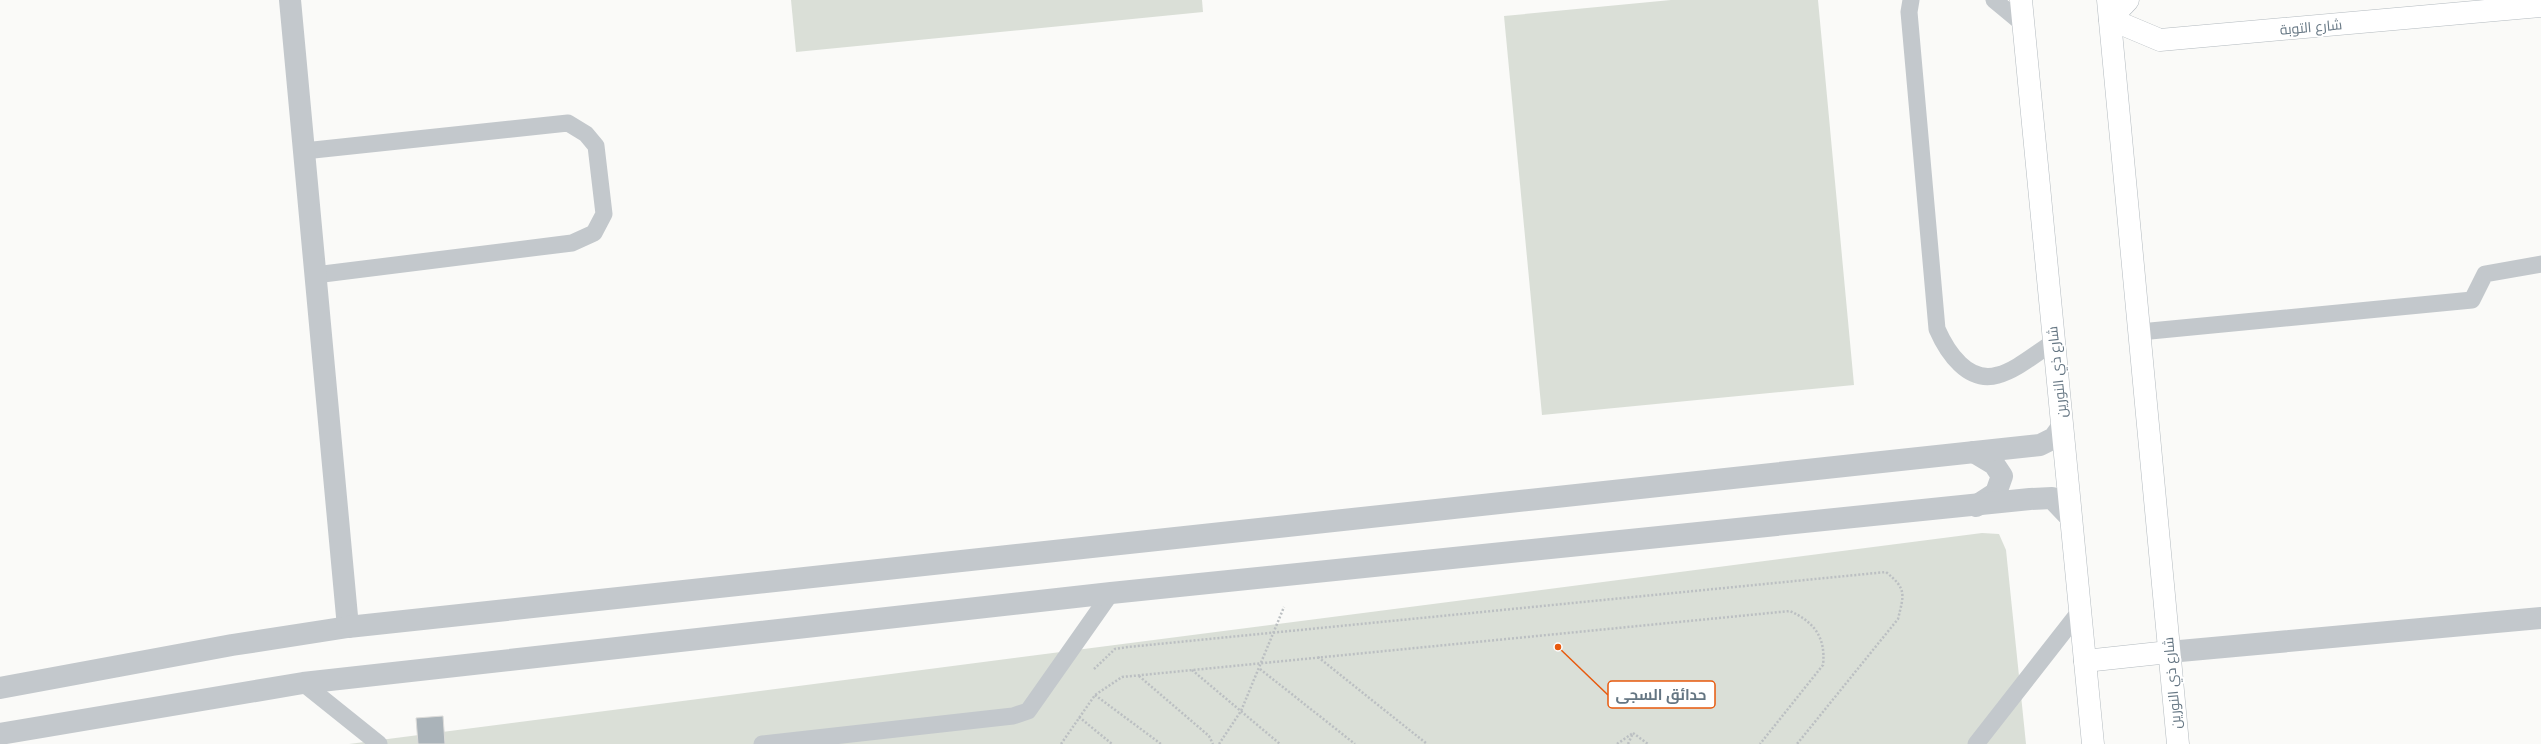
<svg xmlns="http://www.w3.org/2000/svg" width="2541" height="744" font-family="'DM Sans',Cairo,sans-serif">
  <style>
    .green { fill: #dadfd7 }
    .building { fill: #aab3b9; stroke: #dcdcda }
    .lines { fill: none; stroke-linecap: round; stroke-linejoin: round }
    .secondary-casing { stroke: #b3babf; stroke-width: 23 }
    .path { stroke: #bbbfc2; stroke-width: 2.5; stroke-dasharray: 2 2; stroke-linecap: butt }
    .lane { stroke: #c3c8cc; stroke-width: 17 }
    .street { stroke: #c3c8cc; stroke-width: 22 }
    .secondary { stroke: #fff; stroke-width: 22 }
    .labels { text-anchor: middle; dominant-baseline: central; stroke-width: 4; stroke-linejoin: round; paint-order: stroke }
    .street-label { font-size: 14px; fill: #657683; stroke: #fff }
    .leader { fill: none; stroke: #e8590c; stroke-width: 1.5 }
    .callout-dot { fill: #e8590c; stroke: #fff; stroke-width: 1.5 }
    .callout { fill: #fff; stroke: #e8590c; stroke-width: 1.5 }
    .callout-label { font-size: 15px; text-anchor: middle; font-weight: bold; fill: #657683 }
  </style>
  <rect width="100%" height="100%" fill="#fafaf8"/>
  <g class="green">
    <path d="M791 0H1202L1203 12 796 52Z"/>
    <path d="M1671 0H1818L1854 385 1542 415 1504 16Z"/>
    <path d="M1982 533 1999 534 2006 550 2026 744H349Z"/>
  </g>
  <path class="building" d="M443 716 445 744H418L416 718Z"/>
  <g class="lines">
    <defs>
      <g id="secondary">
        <path d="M2021 0 2093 744"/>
        <path d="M2108 0 2178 744"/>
        <path d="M2128 0 2110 19 2160 40 2541 6"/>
        <path d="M2085 661 2169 652"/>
      </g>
    </defs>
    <use href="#secondary" class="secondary-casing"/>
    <g class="path">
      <path d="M1318 657 1427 744"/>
      <path d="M1094 669 1115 649 1128 647 1886 572C1907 589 1904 594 1898 619L1797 744"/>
      <path d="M1260 669 1355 744"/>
      <path d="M1192 670 1280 744"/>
      <path d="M1139 676 1209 736 1213 744"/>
      <path d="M1095 695 1161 744"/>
      <path d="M1079 717 1112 744"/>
      <path d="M1633 733 1648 744"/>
      <path d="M1061 744 1095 695 1122 677 1790 611C1814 622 1826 637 1823 665L1760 744"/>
      <path d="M1219 744 1241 711 1284 607"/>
      <path d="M1617 744 1633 733"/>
      <path d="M1628 744 1633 733"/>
    </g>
    <g class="lane">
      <path d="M1911 0 1909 12 1937 329C1947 352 1968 384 1998 375 2017 370 2036 353 2054 342"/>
      <path d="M1994 0 2023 24"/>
      <path d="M304 151 568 123 586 134 596 146 604 214 594 233 572 243 315 275"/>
      <path d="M2140 332 2472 300 2485 274 2541 264"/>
      <path d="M303 683 379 744"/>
      <path d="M762 744 1013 716 1028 711 1111 593"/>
      <path d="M1976 744 2080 611"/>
    </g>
    <g class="street">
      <path d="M290 0 348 627"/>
      <path d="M1974 452 1994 464 2002 476 1996 493 1976 506"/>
      <path d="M2169 652 2541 618"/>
      <path d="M0 688 232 645 348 627 2040 445 2054 438 2062 427"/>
      <path d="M0 734 303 683 1111 593 2030 499 2052 498 2071 518"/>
    </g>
    <use href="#secondary" class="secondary"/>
  </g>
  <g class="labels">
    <g class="street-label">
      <text transform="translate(2311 27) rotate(-5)">شارع التوبة</text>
      <text transform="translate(2057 372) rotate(-96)">شارع ذي النورين</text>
      <text transform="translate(2172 683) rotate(-95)">شارع ذي النورين</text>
    </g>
  </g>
  <path class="leader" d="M1558 647L1608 695"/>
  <circle class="callout-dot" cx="1558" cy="647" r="4"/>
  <rect class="callout" x="1608" y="681" width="107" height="27" rx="4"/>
  <g class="callout-label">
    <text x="1661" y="700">حدائق السجى</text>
  </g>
</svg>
